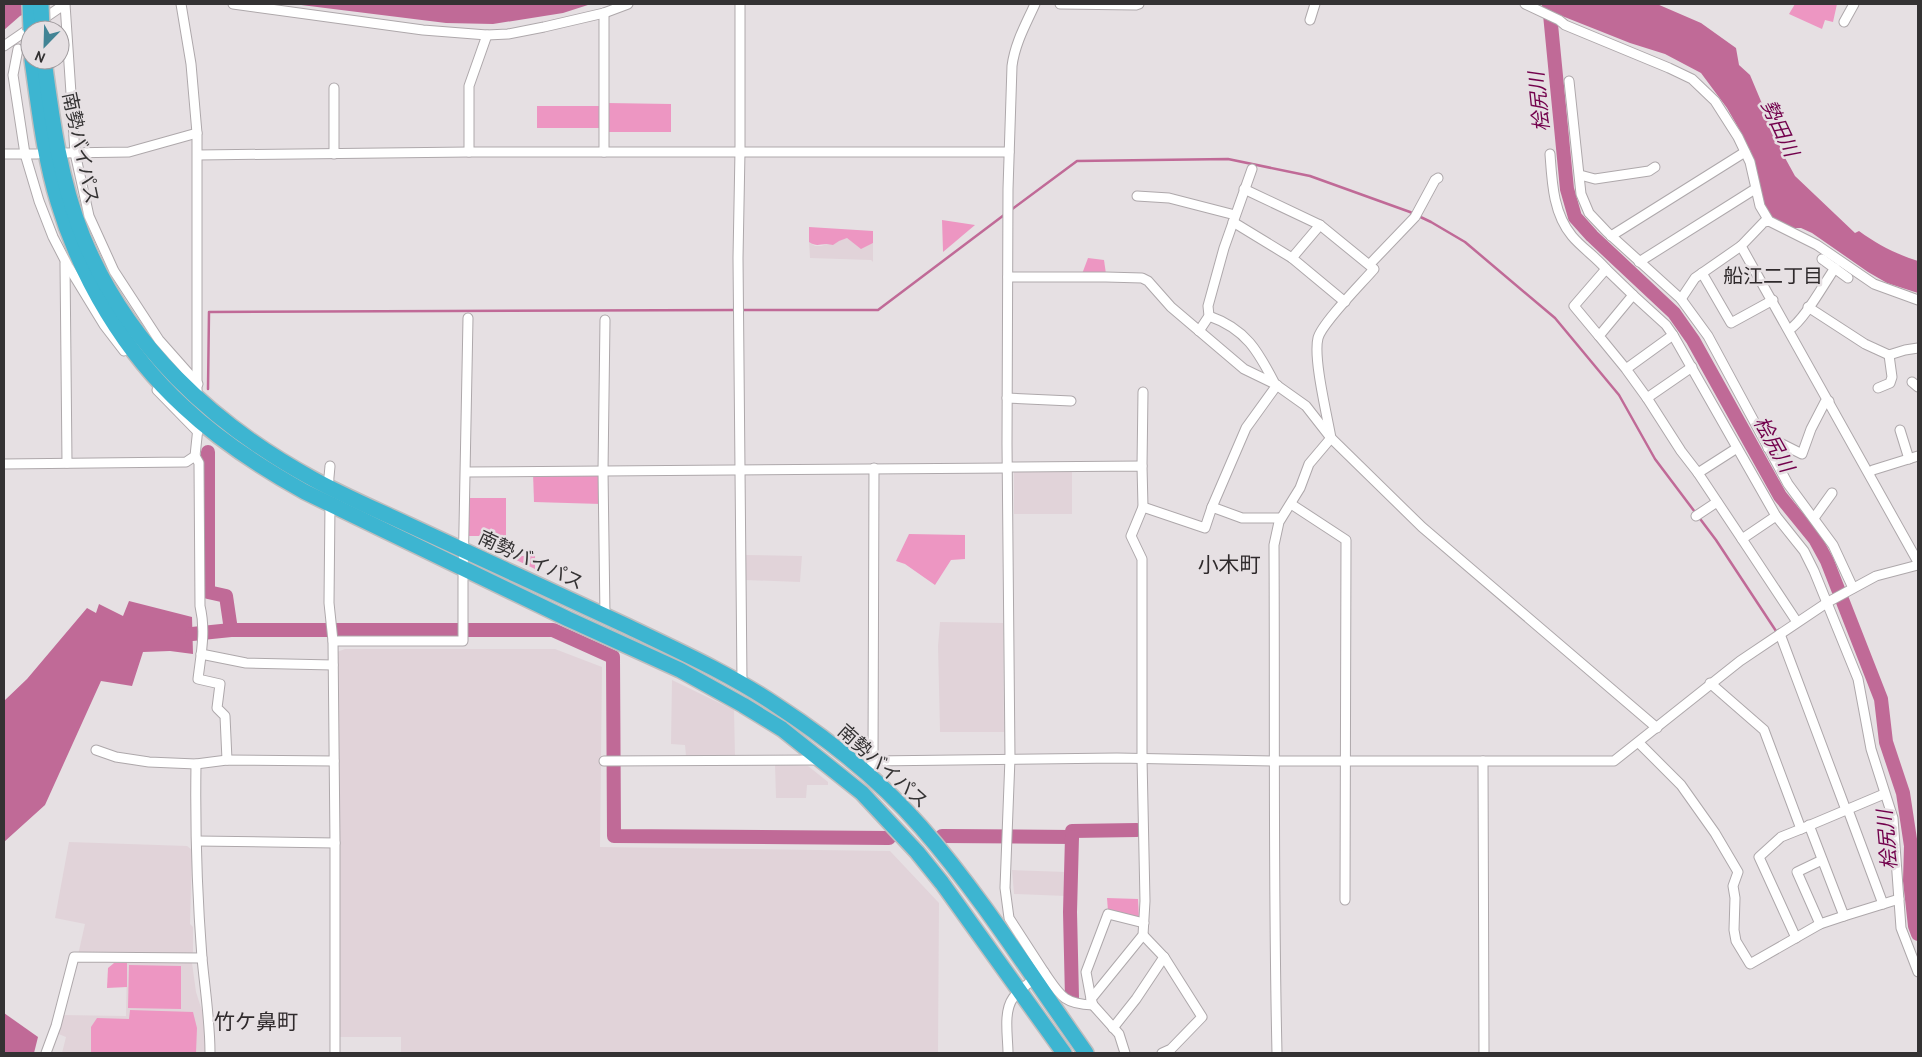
<svg xmlns="http://www.w3.org/2000/svg" width="1922" height="1057" font-family="Cabin,'Noto Sans JP',sans-serif">
  <style>
    .built { fill: #e1d3d9 }
    .green { fill: #ed96c2 }
    .water { fill: #c06a97 }
    .lines { fill: none; stroke-linecap: round; stroke-linejoin: round }
    .stream { stroke: #c06a97; stroke-width: 2.5 }
    .river { stroke: #c06a97; stroke-width: 14 }
    .street-casing { stroke: #aea8ab; stroke-width: 11 }
    .highway-casing { stroke: #bebdbe; stroke-width: 18 }
    .street { stroke: #fff; stroke-width: 9 }
    .highway { stroke: #3db5d1; stroke-width: 15 }
    .highway-bridge-casing { stroke: #bebdbe; stroke-width: 18; stroke-linecap: butt }
    .highway-bridge { stroke: #3db5d1; stroke-width: 15 }
    .labels { text-anchor: middle; dominant-baseline: central; stroke-width: 5; stroke-linejoin: round; paint-order: stroke }
    .street-label { font-size: 19px; fill: #343233; stroke: #e6e0e3 }
    .water-label { font-size: 20px; font-style: italic; fill: #72014c; stroke: #e6e0e3 }
    .neighbourhood-label { font-size: 20px; fill: #2f2a2c; stroke: #e6e0e3 }
    .quarter-label { font-size: 21px; fill: #2f2a2c; stroke: #e6e0e3 }
  </style>
  <rect width="100%" height="100%" fill="#e6e0e3"/>
  <g class="built">
    <path d="M847 238 861 248 873 243V262L871 260 810 258 809 242 815 246H821Z"/>
    <path d="M1014 470 1072 471V514H1014Z"/>
    <path d="M745 555 802 556 800 582 745 580Z"/>
    <path d="M940 622 1003 623 1004 732H940L938 646Z"/>
    <path d="M345 649H555L602 667 600 847 890 851 939 903 938 1053H401V1037H337V652Z"/>
    <path d="M672 680 734 710 735 757 686 756 685 745 671 744Z"/>
    <path d="M775 764 808 766 828 782V785H807L806 798H776Z"/>
    <path d="M69 842 187 846 192 850 190 924 193 927V952L190 955H78L85 924 55 918Z"/>
    <path d="M1012 870 1066 872V896L1014 894Z"/>
    <path d="M127 963H192L196 992 206 1023V1053H62L66 1037 56 1033 62 1015 126 1016Z"/>
  </g>
  <g class="green">
    <path d="M1795 4H1837L1833 22 1825 20 1822 29 1789 14Z"/>
    <path d="M607 103 671 104V132H607Z"/>
    <path d="M537 106H602L603 128H537Z"/>
    <path d="M942 220 975 225 943 252Z"/>
    <path d="M809 227 873 231V243L861 249 847 238 839 241 833 245C831 245 829 244 827 244 819 244 817 247 809 242Z"/>
    <path d="M1088 258 1104 260 1106 274H1082Z"/>
    <path d="M533 473H600L601 504 534 502Z"/>
    <path d="M468 498H506V536H469Z"/>
    <path d="M909 534 965 535V559L951 560 935 585 905 564 896 561Z"/>
    <path d="M508 556H535V569Z"/>
    <path d="M1107 898 1138 899 1139 918 1108 911Z"/>
    <path d="M114 963H127V987L107 988 108 968Z"/>
    <path d="M129 965 181 966V1009L128 1008Z"/>
    <path d="M130 1010 193 1012 197 1028 196 1053H91V1027L97 1018 129 1019Z"/>
  </g>
  <g class="water">
    <path d="M4 4H44L20 16 4 30Z"/>
    <path d="M293 4H591L563 13 493 24 446 23Z"/>
    <path d="M1540 4H1657L1701 23 1736 48 1739 65 1750 75 1784 156 1795 176 1855 233 1859 231C1878 245 1896 254 1918 261V293L1887 283 1868 272 1812 233 1801 228H1791L1773 219 1763 203 1757 172 1742 134 1727 108 1701 73 1665 54 1630 43 1557 14Z"/>
    <path d="M129 601 192 617 193 654 170 651 143 652 132 686 101 681 45 805 4 842V701L27 679 87 608 96 613 99 604 123 616Z"/>
    <path d="M4 1013 38 1037 34 1053H4Z"/>
  </g>
  <g class="lines">
    <g class="stream">
      <path d="M1011 210 1077 161 1228 159 1310 176 1410 212 1431 222 1465 242 1555 318 1619 395 1655 459 1716 540 1776 631"/>
      <path d="M741 310H878L1004 215"/>
      <path d="M208 389 209 312 736 310"/>
    </g>
    <g class="river">
      <path d="M1549 4 1567 189 1575 217 1592 236 1674 313 1693 340 1780 496 1815 539 1827 561 1881 699 1886 742 1903 793 1911 846 1910 881 1915 926 1918 934"/>
      <path d="M231 630H553L613 657 614 836 889 838"/>
      <path d="M192 634 231 630 226 596 208 592V452"/>
      <path d="M942 836 1072 837V831L1137 830"/>
      <path d="M1072 998 1070 912 1072 837"/>
    </g>
    <defs>
      <g id="street">
        <path d="M65 4 75 153 89 216 114 271 159 340 198 384"/>
        <path d="M181 4 191 64 197 133V397"/>
        <path d="M233 4 423 30 487 35 508 34 544 27 604 13 628 4"/>
        <path d="M740 4V151L738 258 742 682"/>
        <path d="M1060 4 1136 5 1139 4"/>
        <path d="M1525 4 1559 20 1565 25 1669 68 1692 79 1715 101 1738 137 1750 162 1760 206 1769 221 1817 245 1874 284 1918 300"/>
        <path d="M604 13V152"/>
        <path d="M1310 20 1315 4"/>
        <path d="M1844 22 1854 4"/>
        <path d="M4 46 65 4"/>
        <path d="M18 49 13 75 25 154 39 201 53 237 68 266 104 325 124 351"/>
        <path d="M1569 81 1581 194 1589 213 1607 232 1681 299 1708 336 1788 484 1833 545 1853 588"/>
        <path d="M334 88V154"/>
        <path d="M469 152V86L487 35"/>
        <path d="M64 153 129 152 197 133"/>
        <path d="M4 154H37"/>
        <path d="M1550 154C1552 182 1553 213 1572 236 1582 248 1596 257 1606 269"/>
        <path d="M198 155 469 152H1009"/>
        <path d="M1580 175 1595 179 1649 171 1655 167"/>
        <path d="M1244 189 1320 225 1374 269C1362 283 1322 323 1318 338 1313 358 1327 415 1331 438L1309 464 1300 488 1279 522 1274 545C1275 714 1273 884 1277 1053"/>
        <path d="M1137 196 1169 198 1235 215"/>
        <path d="M1769 221 1764 222 1741 246 1918 562"/>
        <path d="M1233 222 1292 258 1345 302"/>
        <path d="M1611 236 1745 152"/>
        <path d="M1292 258 1320 225"/>
        <path d="M1822 259 1848 278"/>
        <path d="M1639 262 1755 189"/>
        <path d="M65 263 67 463"/>
        <path d="M1370 264 1415 217 1435 180 1438 178"/>
        <path d="M1702 273 1731 323 1773 300"/>
        <path d="M1008 277H1106L1142 278 1148 281 1171 307 1244 369 1275 384 1306 406 1331 438 1422 527 1657 728"/>
        <path d="M1681 299 1695 278 1741 246"/>
        <path d="M1808 307 1865 344 1889 355 1905 350 1918 348"/>
        <path d="M1209 316C1246 329 1258 351 1275 384"/>
        <path d="M1789 330C1805 319 1823 285 1835 268"/>
        <path d="M1199 331 1209 316 1208 306 1224 248 1252 169"/>
        <path d="M1673 335 1776 516 1804 551 1814 571 1858 679 1871 749 1893 818 1901 928 1918 972"/>
        <path d="M1599 336 1574 306 1606 269 1633 295"/>
        <path d="M1692 367 1647 398 1681 451 1698 473"/>
        <path d="M1626 369 1599 336 1633 295 1666 325 1673 335 1626 369 1647 398"/>
        <path d="M1912 382 1918 387"/>
        <path d="M1878 388 1890 383 1892 377 1889 355"/>
        <path d="M157 390 198 432"/>
        <path d="M1007 398 1071 401"/>
        <path d="M1900 430 1909 459"/>
        <path d="M1737 448 1698 473 1742 539"/>
        <path d="M1768 448 1774 440 1802 454 1811 429 1825 402 1829 401"/>
        <path d="M195 456 199 463 200 606C206 631 201 654 198 679L220 684 217 708 225 716 227 760"/>
        <path d="M4 464 186 462 195 456 199 418"/>
        <path d="M1142 466 1143 392"/>
        <path d="M1007 467 1142 466 1143 507 1131 536 1142 559V758L1145 901 1143 935 1091 999 1093 1005 1119 1034 1125 1053"/>
        <path d="M466 472 1008 468"/>
        <path d="M1869 473 1873 470 1918 456"/>
        <path d="M328 488 330 466"/>
        <path d="M330 504 329 603 333 641 335 843V1053"/>
        <path d="M1291 504 1346 540 1345 900"/>
        <path d="M1143 507 1205 528 1212 507 1242 518H1281"/>
        <path d="M1212 507 1246 428 1277 385"/>
        <path d="M1696 516 1717 502"/>
        <path d="M1776 516 1742 539 1797 622"/>
        <path d="M1814 518 1832 493"/>
        <path d="M605 616 603 471 605 320"/>
        <path d="M1780 634 1846 810"/>
        <path d="M333 641H463V579L468 318"/>
        <path d="M201 654 246 663 333 665"/>
        <path d="M1710 683 1764 730 1801 829 1884 794"/>
        <path d="M1639 743 1681 785 1715 833 1738 872 1733 886 1735 898 1734 930 1736 941 1750 964 1820 924"/>
        <path d="M96 750 116 757 149 762 196 764 227 760 334 761"/>
        <path d="M604 761 820 760"/>
        <path d="M873 761 1117 758 1275 761H1614L1740 661 1828 602 1876 576 1918 565"/>
        <path d="M1483 761 1484 1053"/>
        <path d="M196 764C195 829 197 893 202 958 205 990 210 1021 210 1053"/>
        <path d="M871 765 873 761 874 468"/>
        <path d="M1848 810 1883 904"/>
        <path d="M1809 825 1844 916 1899 899"/>
        <path d="M197 841 335 843"/>
        <path d="M1822 860 1797 872 1820 924 1844 916"/>
        <path d="M1796 938 1759 857 1781 837 1801 829"/>
        <path d="M1044 972C1060 995 1063 1004 1093 1005"/>
        <path d="M1091 999 1086 972 1108 914 1144 923"/>
        <path d="M1113 1028 1136 999 1164 957 1143 935"/>
        <path d="M46 1053 56 1026 74 957 202 958"/>
        <path d="M1008 1053C1008 1037 1003 1012 1013 998 1021 987 1034 980 1044 972L1009 918 1005 888 1010 758 1007 444 1008 189 1012 66C1015 43 1026 24 1035 4"/>
        <path d="M1162 1053 1171 1049 1202 1017 1164 957"/>
      </g>
      <g id="highway">
        <path d="M32 60C39 108 44 156 58 202 81 279 125 353 184 407 220 441 262 468 305 492L568 619 680 670 743 705 782 729 862 793 917 852 942 883 1064 1053"/>
        <path d="M44 60C52 120 60 180 83 237 127 345 212 424 313 479 344 496 377 510 409 525 482 559 556 593 629 627 679 651 730 674 776 705 828 739 879 779 921 827 982 897 1032 977 1086 1053"/>
      </g>
    </defs>
    <use href="#street" class="street-casing"/>
    <use href="#highway" class="highway-casing"/>
    <use href="#street" class="street"/>
    <use href="#highway" class="highway"/>
    <defs>
      <g id="highway-bridge">
        <path d="M30 4 31 30"/>
        <path d="M41 4 42 30"/>
      </g>
    </defs>
    <use href="#highway-bridge" class="highway-bridge-casing"/>
    <use href="#highway-bridge" class="highway-bridge"/>
  </g>
  <g class="labels">
    <g class="street-label">
      <text transform="translate(81 148) rotate(78)">南勢バイパス</text>
      <text transform="translate(531 560) rotate(25)">南勢バイパス</text>
      <text transform="translate(883 766) rotate(42)">南勢バイパス</text>
    </g>
    <g class="water-label">
      <text transform="translate(1539 102) rotate(-96)">桧尻川</text>
      <text transform="translate(1780 128) rotate(65)">勢田川</text>
      <text transform="translate(1774 444) rotate(61)">桧尻川</text>
      <text transform="translate(1887 840) rotate(-95)">桧尻川</text>
    </g>
    <g class="neighbourhood-label">
      <text x="1773" y="276">船江二丁目</text>
    </g>
    <g class="quarter-label">
      <text x="1229" y="564">小木町</text>
      <text x="256" y="1021">竹ケ鼻町</text>
    </g>
  </g>
  <rect width="1922" height="1057" fill="none" stroke="#343233" stroke-width="10"/>
  <g transform="translate(45 45) rotate(203)"><circle r="24" fill="#e6e0e3" stroke="#9f9a9d"/>
  <path d="M0-4L9 19L0 12L-9 19Z" fill="#428495"/>
  <text y="-8" font-size="14" font-weight="bold" text-anchor="middle" fill="#343233">N</text>
  </g>
</svg>
